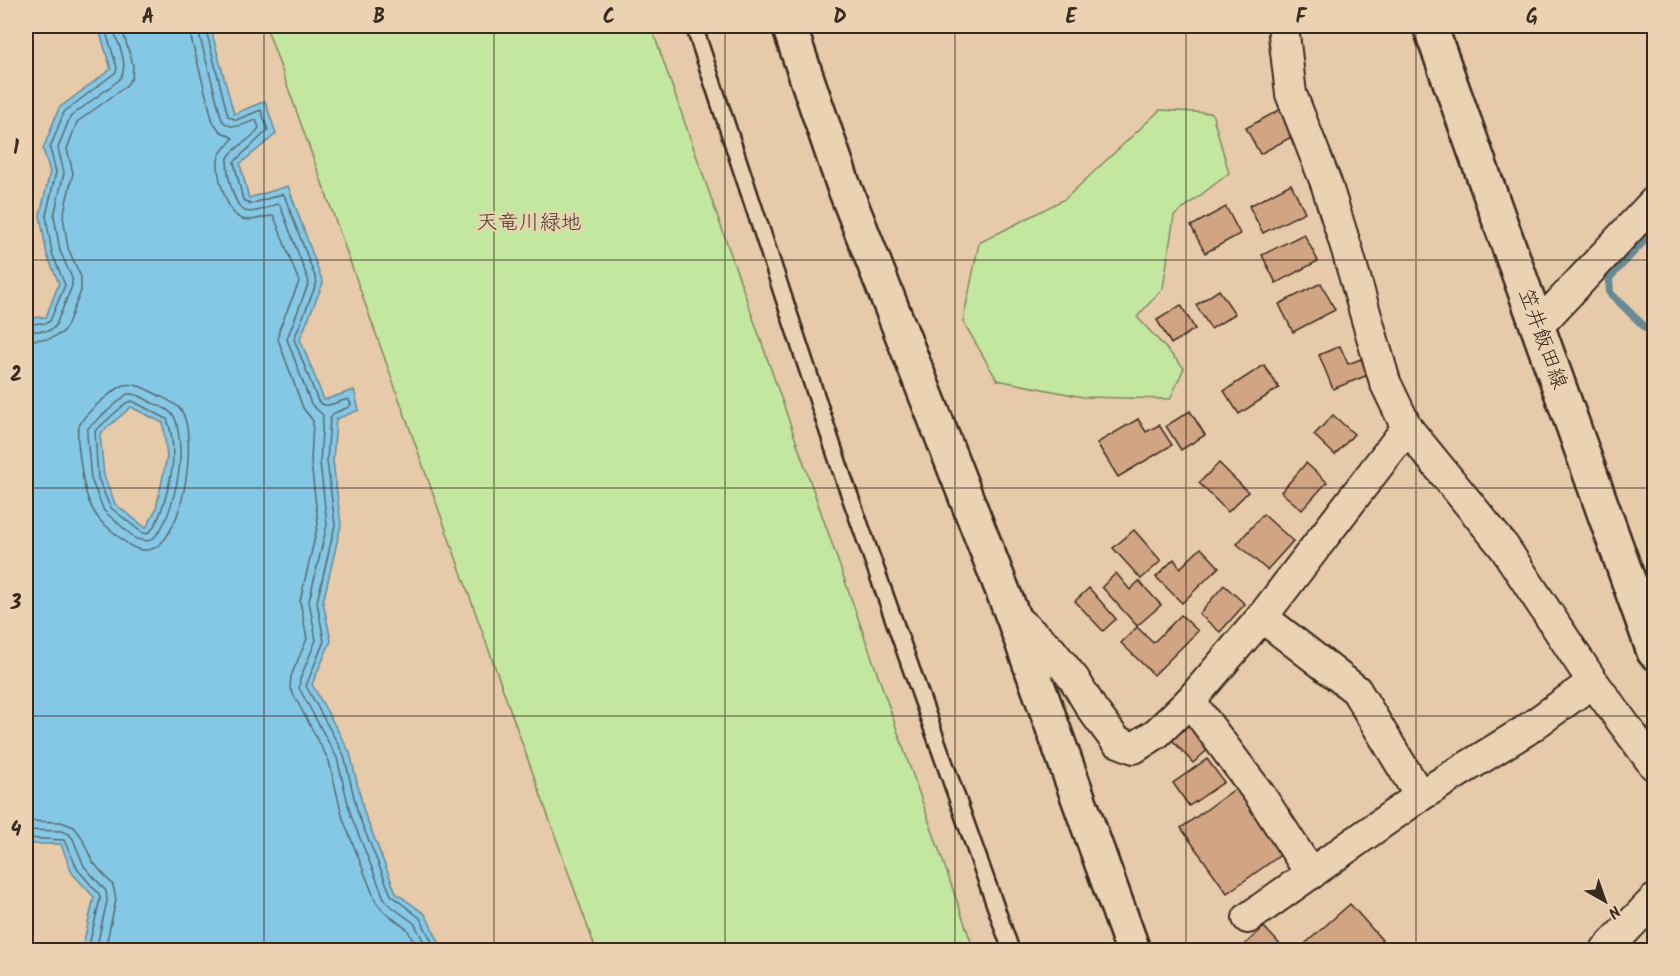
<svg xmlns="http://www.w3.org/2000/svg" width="1680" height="976" font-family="Kalam,'Klee One',sans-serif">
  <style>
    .green { fill: #c4e7a0; stroke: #80885f; stroke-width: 1.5 }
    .water { fill: #85c8e6; stroke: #678996; stroke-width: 1.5; fill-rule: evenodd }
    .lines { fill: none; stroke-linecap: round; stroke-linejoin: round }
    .shore { stroke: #59696e; stroke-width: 1.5 }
    .stream { stroke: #678996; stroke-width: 8 }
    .building { fill: #d1a584; stroke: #3b2a1e; stroke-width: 1.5 }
    .service-casing { stroke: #3b2a1e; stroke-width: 20 }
    .minor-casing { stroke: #3b2a1e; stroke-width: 34 }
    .tertiary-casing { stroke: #3b2a1e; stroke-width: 38 }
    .secondary-casing { stroke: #3b2a1e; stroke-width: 38 }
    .service { stroke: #ead2b3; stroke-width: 15 }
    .minor { stroke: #ead2b3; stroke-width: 30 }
    .tertiary { stroke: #ead2b3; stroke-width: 33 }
    .secondary { stroke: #ead2b3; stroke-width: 33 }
    .grid { fill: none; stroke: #3b2a1e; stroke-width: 1.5; stroke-opacity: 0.55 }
    .labels { text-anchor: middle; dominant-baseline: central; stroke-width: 4.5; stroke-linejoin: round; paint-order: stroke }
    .park-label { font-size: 21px; fill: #493d2b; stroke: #ead2b3 }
    .street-label { font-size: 21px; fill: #3b2a1e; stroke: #ead2b3 }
    .neatline { fill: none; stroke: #3b2a1e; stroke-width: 2 }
    .grid-label { font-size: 20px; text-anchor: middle; font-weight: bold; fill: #3b2a1e }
  </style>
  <rect width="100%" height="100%" fill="#e6caaa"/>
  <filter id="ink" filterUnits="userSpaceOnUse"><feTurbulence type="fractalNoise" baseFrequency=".0167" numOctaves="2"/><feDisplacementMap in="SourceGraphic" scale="12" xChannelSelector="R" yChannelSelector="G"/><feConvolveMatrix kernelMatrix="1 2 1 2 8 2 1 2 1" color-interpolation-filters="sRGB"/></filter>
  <g filter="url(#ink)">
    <g class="green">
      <path d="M266 26H651L974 950H596Z"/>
      <path d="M1160 110 1212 113 1229 173 1174 216 1163 288 1137 317 1184 368 1170 399 1083 397 997 380 963 321 979 243 1065 199Z"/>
    </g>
    <path class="water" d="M98 26H210L234 114 265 101 276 134 240 164 249 198 288 186 323 283 300 339 324 400 354 390 359 410 336 419 333 461 341 525 323 602 331 641 312 684 350 753 364 812 396 893 425 914 443 950H82L94 897 72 873 61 844H26V318L46 317 59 283 47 255 40 215 50 172 43 149 59 108 111 69ZM131 407 163 423 167 457 156 509 146 528 115 504 104 476 100 434Z"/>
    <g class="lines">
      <g class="shore">
        <path d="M188 26 213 122 220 131 233 138C229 145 222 149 219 156 214 171 227 214 242 219 254 223 264 215 274 216L299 282 279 330 278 339 303 408 313 421 311 462 318 524 300 601 307 639 291 676 290 688 329 761 343 819 376 902 383 911 407 929 418 950"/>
        <path d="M197 26 222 120C232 132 243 124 256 120L259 128C253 139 237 145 229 156 223 165 234 207 245 211 255 214 268 207 277 204L280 205 309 282 287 339 311 404 323 415 320 462 327 525 309 601 316 640 300 679 299 688 337 758 351 816 384 898 388 904 414 923 428 950"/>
        <path d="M205 26 228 116 236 120 261 110 268 130 234 162 243 200 251 204 282 194 284 195 317 282 294 339 318 401C325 410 338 401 348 399L351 404 349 407 334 413 330 419 327 461 335 525 317 602 324 641 306 686 344 755 358 814 391 895 420 918 436 950"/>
        <path d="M26 324 46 323 50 321 65 285 52 253 46 216 56 172 50 148 64 112 116 72 117 67 104 26"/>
        <path d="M26 331H48L55 327 72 286V278L60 251 54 216 64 173 58 148 70 117 119 80C131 66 117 41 112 26"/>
        <path d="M26 340 49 339 62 333 67 326 81 291V277L68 248 63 216 73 173 67 149 77 122 125 87 132 78 133 65 121 26"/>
        <path d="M124 385C136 383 144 388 154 393 163 398 175 402 181 410 199 436 183 553 144 550 130 550 117 534 106 526 85 509 82 476 79 451 78 442 76 432 80 424 85 413 113 390 124 385Z"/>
        <path d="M127 394C136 393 144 398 152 403 160 406 171 410 175 418 178 425 181 450 180 459 179 479 168 534 148 541L136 539 104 511 91 479 87 435 88 428Z"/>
        <path d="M132 401 167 419C171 429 173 445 173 456 173 472 161 528 146 534L141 532 110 507 98 478 95 431 126 403Z"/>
        <path d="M26 821 61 822 74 827 81 836 92 861 113 885 116 900 105 950"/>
        <path d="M26 830 61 831 69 834 73 839 84 866 106 891 107 901 96 950"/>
        <path d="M26 838 64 840 78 870 99 894 100 899 88 950"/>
      </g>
      <path class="stream" d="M1654 230 1609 278 1610 293 1654 336"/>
    </g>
    <g class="building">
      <path d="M1281 109 1295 135 1260 154 1246 128Z"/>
      <path d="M1291 184 1305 212 1263 233 1249 206Z"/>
      <path d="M1226 207 1240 234 1205 253 1191 226Z"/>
      <path d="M1304 234 1318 261 1276 283 1262 255Z"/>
      <path d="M1321 283 1335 310 1293 332 1279 304Z"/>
      <path d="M1219 290 1235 314 1211 329 1196 305Z"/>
      <path d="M1181 305 1195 329 1171 344 1157 320Z"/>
      <path d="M1340 346 1348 364 1361 359 1368 375 1333 389 1319 355Z"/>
      <path d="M1264 365 1279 388 1239 414 1224 391Z"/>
      <path d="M1190 411 1205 435 1181 450 1166 426Z"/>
      <path d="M1333 415 1354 434 1335 455 1314 435Z"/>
      <path d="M1138 419 1146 432 1159 425 1172 445 1118 477 1097 443Z"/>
      <path d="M1219 463 1248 492 1228 512 1199 483Z"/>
      <path d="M1306 463 1327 482 1302 510 1281 492Z"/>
      <path d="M1263 514 1293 541 1267 570 1237 544Z"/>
      <path d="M1134 530 1161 561 1141 579 1113 548Z"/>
      <path d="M1201 548 1219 567 1182 603 1156 577 1174 559 1180 568Z"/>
      <path d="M1116 573 1130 590 1139 581 1161 605 1137 626 1102 587Z"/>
      <path d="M1224 585 1245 604 1220 632 1199 614Z"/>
      <path d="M1089 588 1116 619 1103 631 1075 601Z"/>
      <path d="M1181 615 1198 631 1154 675 1121 643 1137 627 1153 643Z"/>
      <path d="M1186 714 1214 744 1193 763 1165 732Z"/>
      <path d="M1207 759 1224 782 1189 806 1173 783Z"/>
      <path d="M1242 784 1289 849 1227 893 1181 828Z"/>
      <path d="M1350 904 1382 940 1370 950H1301L1299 949Z"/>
      <path d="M1264 927 1285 950H1248L1243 946Z"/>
    </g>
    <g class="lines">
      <defs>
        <path id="service" d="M694 26 841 471 1011 950"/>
        <g id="minor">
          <path d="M1283 26 1291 94 1326 183 1347 250 1385 382 1407 428 1504 547 1593 682 1654 765"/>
          <path d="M1538 326 1654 202"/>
          <path d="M1013 617 1050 649 1074 679 1092 709 1116 741 1134 748 1157 733 1190 701"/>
          <path d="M1262 617 1190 701 1260 795 1311 874"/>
          <path d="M1420 796 1525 731 1593 682"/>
          <path d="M1248 918 1420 796 1356 690 1262 617 1407 428"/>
          <path d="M1606 950 1654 900"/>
        </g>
        <path id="tertiary" d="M789 26 843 184 1013 617 1133 950"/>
        <path id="secondary" d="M1430 26 1654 652"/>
      </defs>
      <use href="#service" class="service-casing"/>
      <use href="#minor" class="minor-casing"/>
      <use href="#tertiary" class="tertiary-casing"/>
      <use href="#secondary" class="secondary-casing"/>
      <use href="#service" class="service"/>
      <use href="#minor" class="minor"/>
      <use href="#tertiary" class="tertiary"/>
      <use href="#secondary" class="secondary"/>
    </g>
  </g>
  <path class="grid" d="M264 26V950M494 26V950M725 26V950M955 26V950M1186 26V950M1416 26V950M26 260H1654M26 488H1654M26 716H1654"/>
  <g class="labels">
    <g class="park-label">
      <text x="529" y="223">天竜川緑地</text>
    </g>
    <g class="street-label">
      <text transform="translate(1542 339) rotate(70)">笠井飯田線</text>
    </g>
  </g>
  <rect width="1680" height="976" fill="none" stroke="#ead2b3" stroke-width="66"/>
  <g transform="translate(1605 901) rotate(140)" stroke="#ead2b3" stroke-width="4.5" paint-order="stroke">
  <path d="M0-4.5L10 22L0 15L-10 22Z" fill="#3b2a1e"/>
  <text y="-9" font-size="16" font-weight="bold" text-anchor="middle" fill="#3b2a1e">N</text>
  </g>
  <rect x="33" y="33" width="1614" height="910" class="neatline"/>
  <g class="grid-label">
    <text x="148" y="23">A</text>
    <text x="379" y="23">B</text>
    <text x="609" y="23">C</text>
    <text x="840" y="23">D</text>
    <text x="1071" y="23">E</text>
    <text x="1301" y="23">F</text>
    <text x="1532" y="23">G</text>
    <text x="16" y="154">1</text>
    <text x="16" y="381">2</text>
    <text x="16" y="609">3</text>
    <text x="16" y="836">4</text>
  </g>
</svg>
